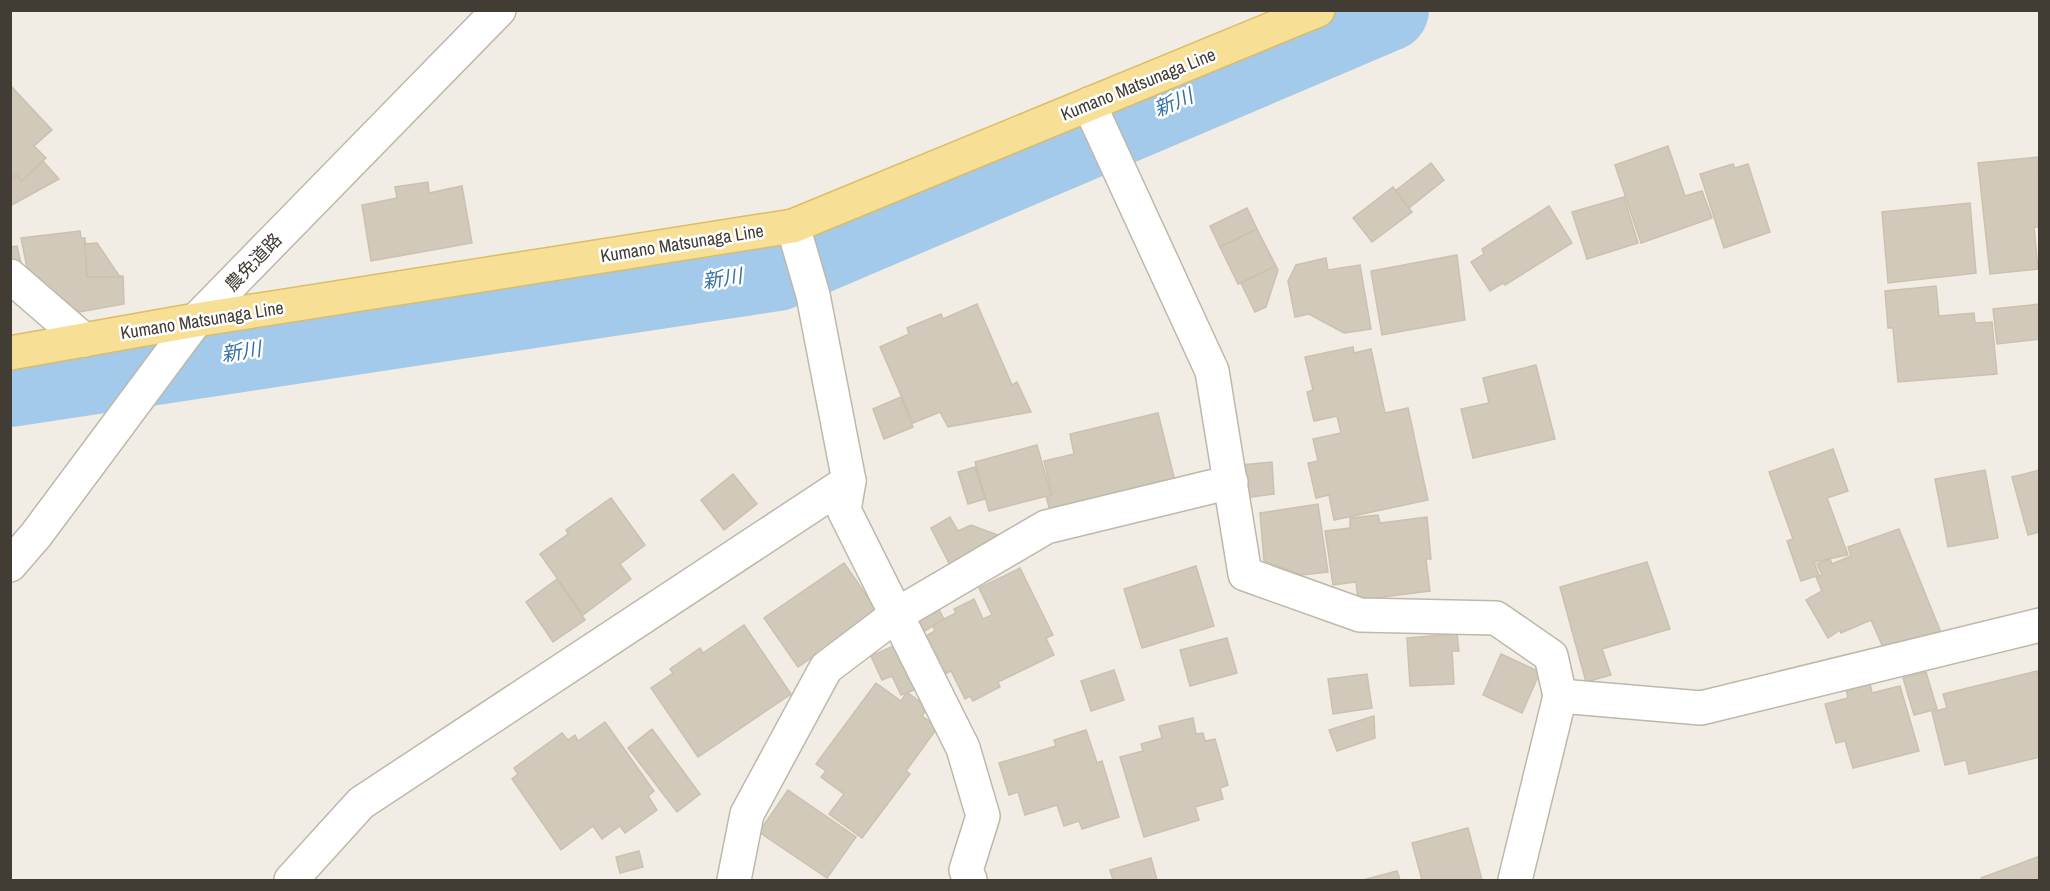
<svg xmlns="http://www.w3.org/2000/svg" width="2050" height="891" font-family="'Archivo Narrow','Noto Sans JP',sans-serif">
  <style>
    .lines { fill: none; stroke-linecap: round; stroke-linejoin: round }
    .river { stroke: #a3caea; stroke-width: 82 }
    .building { fill: #d1c9ba; stroke: #ccc1ae; stroke-width: 1.5 }
    .minor-casing { stroke: #beb8aa; stroke-width: 36 }
    .major-casing { stroke: #dbbd67; stroke-width: 36 }
    .minor { stroke: #fff; stroke-width: 33 }
    .major { stroke: #f7e096; stroke-width: 33 }
    .labels { text-anchor: middle; dominant-baseline: central; stroke-width: 5; stroke-linejoin: round; paint-order: stroke }
    .street-label { font-size: 18px; fill: #423d34; stroke: #fff }
    .water-label { font-size: 20px; font-style: italic; fill: #3571a6; stroke: #fff }
  </style>
  <rect width="100%" height="100%" fill="#f1ede4"/>
  <g class="lines">
    <path class="river" d="M10 386 777 270 1388 10"/>
  </g>
  <g class="building">
    <path d="M10 85 52 130 34 146 46 158 22 181 16 175 10 180Z"/>
    <path d="M1668 146 1685 196 1702 191 1712 218 1641 243 1615 165Z"/>
    <path d="M2038 157 2040 227H2034L2038 269 1990 274 1978 163Z"/>
    <path d="M43 161 59 179 10 206V180L16 175 22 181Z"/>
    <path d="M1431 163 1444 180 1409 208 1395 191Z"/>
    <path d="M1733 164 1735 168 1748 164 1770 232 1724 248 1700 174Z"/>
    <path d="M428 182 429 193 462 186 472 243 371 261 362 205 397 198 395 187Z"/>
    <path d="M1393 187 1412 212 1372 242 1353 218Z"/>
    <path d="M1624 197 1638 243 1587 259 1572 212Z"/>
    <path d="M1970 203 1976 273 1888 283 1882 212Z"/>
    <path d="M1549 206 1572 243 1505 285 1503 283 1490 291 1471 262 1484 254 1482 249Z"/>
    <path d="M1247 208 1257 229 1220 247 1210 226Z"/>
    <path d="M1257 229 1276 266 1238 284 1220 247Z"/>
    <path d="M80 231 81 238H85L87 277 123 276 124 304 63 315 33 297 21 238Z"/>
    <path d="M97 243 120 277H87L85 244Z"/>
    <path d="M17 246 22 268 10 270V247Z"/>
    <path d="M1457 255 1465 320 1382 335 1371 271Z"/>
    <path d="M1326 258 1328 270 1360 265 1371 329 1344 333 1309 314 1295 317 1288 281 1296 265Z"/>
    <path d="M1276 266 1278 270 1266 307 1255 312 1241 283Z"/>
    <path d="M1936 286 1939 316 1974 313 1975 323 1992 322 1997 374 1898 382 1893 328H1888L1885 291Z"/>
    <path d="M977 304 1012 385 1017 382 1031 412 948 427 940 412 913 423 880 347 909 334 907 328 941 314 943 319Z"/>
    <path d="M2040 304V339L1997 344 1993 309Z"/>
    <path d="M1353 347 1354 353 1371 349 1385 413 1408 408 1428 500 1334 520 1329 495 1316 498 1308 463 1318 461 1313 439 1341 433 1337 416 1314 421 1307 392 1313 390 1305 357Z"/>
    <path d="M1536 365 1555 439 1473 458 1461 409 1489 403 1483 378Z"/>
    <path d="M901 397 913 427 884 439 873 409Z"/>
    <path d="M1158 413 1176 485 1051 515 1046 496 1052 495 1044 461 1074 454 1070 434Z"/>
    <path d="M1037 445 1051 495 989 511 975 462Z"/>
    <path d="M1833 449 1848 491 1827 498 1848 555 1814 562 1819 575 1801 581 1787 541 1793 539 1769 472Z"/>
    <path d="M1272 462 1274 494 1244 498 1241 465Z"/>
    <path d="M975 467 985 499 968 504 958 472Z"/>
    <path d="M1985 470 1998 538 1948 547 1935 479Z"/>
    <path d="M2040 470V532L2028 535 2012 477Z"/>
    <path d="M733 474 757 504 724 530 701 500Z"/>
    <path d="M611 498 645 545 620 564 631 579 583 615 540 554 568 534 566 530Z"/>
    <path d="M1318 504 1328 572 1301 575 1264 561 1260 513Z"/>
    <path d="M1378 515 1380 523 1427 517 1431 559H1426L1430 591 1358 600 1356 582 1333 585 1325 531 1350 528V518Z"/>
    <path d="M950 517 958 531 971 525 998 535 1001 541 951 567 931 528Z"/>
    <path d="M1899 529 1944 640 1885 652 1871 620 1841 633 1840 630 1828 638 1806 600 1822 591 1816 577 1822 575 1817 564 1830 559 1832 564 1851 556 1848 547Z"/>
    <path d="M1647 562 1670 629 1602 649 1611 675 1586 682 1560 587Z"/>
    <path d="M844 563 878 612 798 667 764 618Z"/>
    <path d="M1196 566 1214 626 1142 648 1124 589Z"/>
    <path d="M1020 568 1053 635 1046 638 1054 655 998 682 1000 687 973 701 970 696 965 699 951 671 940 676 922 638 935 631 932 625 956 613 954 609 974 599 983 619 992 615 979 588Z"/>
    <path d="M557 579 585 620 553 642 526 602Z"/>
    <path d="M931 594 944 619 920 634 907 606Z"/>
    <path d="M744 625 791 694 698 757 651 688 673 673 670 669 700 648 703 653Z"/>
    <path d="M1457 634 1459 651H1452L1454 684 1410 686 1407 638Z"/>
    <path d="M1227 638 1237 673 1190 686 1180 650Z"/>
    <path d="M900 643 919 688 901 695 892 676 882 680 871 656Z"/>
    <path d="M1501 654 1540 672 1522 713 1483 695Z"/>
    <path d="M1114 670 1124 700 1091 711 1081 681Z"/>
    <path d="M2037 671 2040 681V757L1969 774 1966 760 1945 765 1932 712 1947 708 1943 694Z"/>
    <path d="M1926 672 1937 709 1914 715 1903 678Z"/>
    <path d="M1367 674 1372 708 1333 714 1328 679Z"/>
    <path d="M876 683 901 701 907 692 928 708 922 716 938 727 906 771 910 774 862 838 829 814 844 794 821 777 826 771 816 764Z"/>
    <path d="M1870 683 1872 693 1900 686 1919 751 1853 768 1845 741 1836 743 1825 704 1848 698 1846 689Z"/>
    <path d="M1374 716 1375 738 1337 751 1329 730Z"/>
    <path d="M1193 718 1196 734 1203 733 1205 741 1215 739 1228 785 1220 788 1223 799 1195 807 1199 820 1144 837 1120 757 1143 751 1141 744 1162 738 1159 726Z"/>
    <path d="M605 722 654 791 648 796 657 810 625 833 620 826 602 839 593 826 561 850 512 779 518 774 514 768 562 733 568 740 575 735 578 741Z"/>
    <path d="M652 729 700 794 677 812 628 748Z"/>
    <path d="M1086 730 1097 763 1102 761 1119 817 1082 829 1079 821 1064 826 1057 805 1025 815 1018 792 1009 795 999 763 1056 746 1054 740Z"/>
    <path d="M788 790 856 837 827 878 759 832Z"/>
    <path d="M1468 828 1482 880H1422L1412 843Z"/>
    <path d="M639 851 643 867 620 873 616 857Z"/>
    <path d="M2040 856V880H1982L1981 878Z"/>
    <path d="M1151 858 1157 880H1113L1110 870Z"/>
    <path d="M1397 871 1400 880H1363Z"/>
  </g>
  <g class="lines">
    <defs>
      <g id="minor">
        <path d="M1089 104 1212 371 1245 574 1360 615 1496 618 1551 656 1560 696"/>
        <path d="M10 276 84 340"/>
        <path d="M849 481 844 510 963 748 983 816 966 870 970 880"/>
        <path d="M10 565 36 535 196 320 499 10"/>
        <path d="M291 880 361 803 849 481 813 295 793 226"/>
        <path d="M734 880 747 814 826 668 896 615 1046 527 1231 482"/>
        <path d="M1515 880 1560 696 1701 708 2040 625"/>
      </g>
      <path id="major" d="M10 353 196 320 793 226 1318 10"/>
    </defs>
    <use href="#minor" class="minor-casing"/>
    <use href="#major" class="major-casing"/>
    <use href="#minor" class="minor"/>
    <use href="#major" class="major"/>
  </g>
  <g class="labels">
    <g class="street-label">
      <text transform="translate(1138 84) rotate(-22)">Kumano Matsunaga Line</text>
      <text transform="translate(682 243) rotate(-9)">Kumano Matsunaga Line</text>
      <text transform="translate(253 262) rotate(-46)">農免道路</text>
      <text transform="translate(202 320) rotate(-9)">Kumano Matsunaga Line</text>
    </g>
    <g class="water-label">
      <text transform="translate(1173 102) rotate(-23)">新川</text>
      <text transform="translate(722 278) rotate(-9)">新川</text>
      <text transform="translate(241 351) rotate(-9)">新川</text>
    </g>
  </g>
  <rect width="2050" height="891" fill="none" stroke="#423d34" stroke-width="24"/>
</svg>
